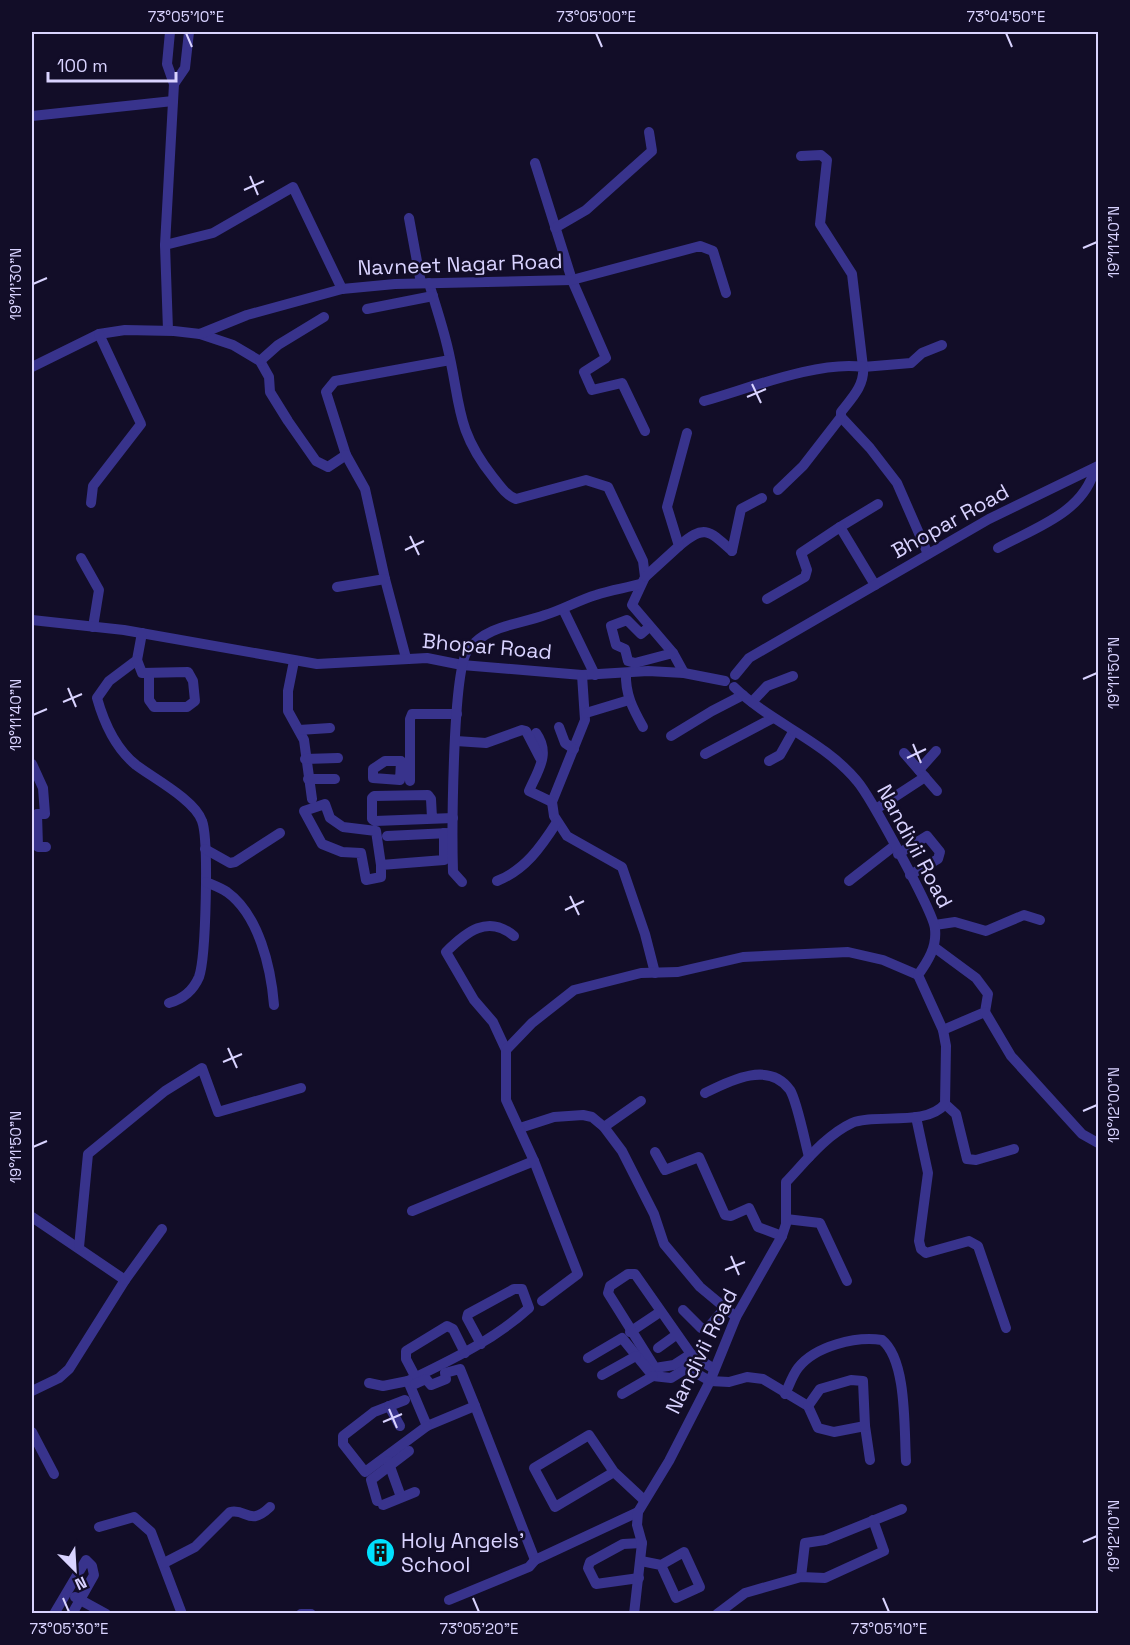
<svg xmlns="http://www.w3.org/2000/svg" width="1130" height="1645" font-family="'Space Grotesk',sans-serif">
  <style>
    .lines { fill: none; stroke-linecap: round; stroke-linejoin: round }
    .minor { stroke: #38338c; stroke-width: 10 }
    .ticks { fill: none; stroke: #d9d3ff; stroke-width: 2 }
    .labels { text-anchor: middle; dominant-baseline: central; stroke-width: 5; stroke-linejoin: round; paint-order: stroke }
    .street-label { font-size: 21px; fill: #d9d3ff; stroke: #120d28 }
    .poi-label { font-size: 21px; fill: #d9d3ff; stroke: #120d28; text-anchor: start }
    .neatline { fill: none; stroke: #d9d3ff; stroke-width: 2 }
    .ticks-label { font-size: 15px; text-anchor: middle; fill: #d9d3ff }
  </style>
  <rect width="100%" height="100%" fill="#120d28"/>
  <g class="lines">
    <g class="minor">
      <path d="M174 84 185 68 189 32"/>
      <path d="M32 116 173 101"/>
      <path d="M801 156 821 155 827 160 820 224 852 274 863 367 911 363 922 353 942 345"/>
      <path d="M535 163 572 280 606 358 584 372 592 390 622 383 645 431"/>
      <path d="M409 218 421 283"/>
      <path d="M555 228 586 210 652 151 649 132"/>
      <path d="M165 245 213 233 293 187 342 289"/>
      <path d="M429 283C435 304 442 324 447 345 461 401 454 428 493 477 500 486 506 495 516 499L586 480 608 487 643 561 645 577 632 605 673 653 684 673"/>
      <path d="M367 309 433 296"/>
      <path d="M168 330 165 245 174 84 167 64 170 32"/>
      <path d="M200 334 233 345 260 361 269 377 270 392 288 421 316 461 328 467 346 455 326 392 335 381 450 360"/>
      <path d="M260 361 278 345 324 317"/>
      <path d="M32 367 99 334 125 330 174 331 200 334 247 315 342 289 395 284 572 280 700 246 713 251 726 293"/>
      <path d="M704 401C747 389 820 360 863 367 865 385 852 398 841 412V417L870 448 897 483 928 554"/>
      <path d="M346 455 365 489 385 579 406 658"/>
      <path d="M778 490 803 466 841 417"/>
      <path d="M91 503 93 486 141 424 99 334"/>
      <path d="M840 527 878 504"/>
      <path d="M679 546C704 524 709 530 732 551"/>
      <path d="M998 548C1034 528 1084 513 1095 468"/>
      <path d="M732 551 741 509 762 498"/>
      <path d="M81 558 99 590 93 627"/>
      <path d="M645 577 679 546 667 507 687 433"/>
      <path d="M337 587 385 579"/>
      <path d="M767 599 805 577 807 570 801 553 840 527 875 585"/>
      <path d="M563 609 595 675"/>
      <path d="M32 620 124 630 317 664 427 658 462 665 582 675 648 671 684 673 725 681"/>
      <path d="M649 627 641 634 627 620 611 626 616 645 625 649 628 661 635 663 673 653"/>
      <path d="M142 633 137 660 109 681 97 698C104 723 115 748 136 765 153 778 195 800 202 821 209 840 206 957 199 977 193 991 183 999 169 1003"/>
      <path d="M137 660 142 673 188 672 193 681 195 701 187 707H154L149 700V673"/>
      <path d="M294 661 288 691V711L304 740 312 799"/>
      <path d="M626 673C625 694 633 709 643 727"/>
      <path d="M582 675 585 720 552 802 554 816 567 836 622 867 645 934 655 973"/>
      <path d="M735 675 749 658 989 519 1098 466"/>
      <path d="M752 702 767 686 793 676"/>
      <path d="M586 713 629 700"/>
      <path d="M559 727 565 743 574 749"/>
      <path d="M299 730 330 728"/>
      <path d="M536 733C551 754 538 770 529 791L552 802"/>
      <path d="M671 736 712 711 743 695"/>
      <path d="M456 741 486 743 522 730 526 731 540 758"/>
      <path d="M904 753 937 791"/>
      <path d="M705 754 773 718"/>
      <path d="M305 759 338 758"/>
      <path d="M385 761H401L400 780 373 778V769Z"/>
      <path d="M769 761 780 755 793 732"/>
      <path d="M32 764 43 788 45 814H37L38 847H46"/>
      <path d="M919 770 936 751"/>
      <path d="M308 779H335"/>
      <path d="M410 781V719L412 714H457"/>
      <path d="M876 809 925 777"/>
      <path d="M432 818 431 799 428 795 374 796 372 798V819L375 821 453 818"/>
      <path d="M387 836 449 833"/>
      <path d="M205 849 230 863 235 862 280 833"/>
      <path d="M898 854 927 836 940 852 938 859 910 875"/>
      <path d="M381 865 376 831 343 827 330 818 325 804 304 811 322 844 342 852 361 853 366 880 381 877V865L444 860V833"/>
      <path d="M497 881C525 870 541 847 557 822"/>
      <path d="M849 881 894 846"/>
      <path d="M206 882C213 885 221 888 227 892 259 915 271 968 274 1005"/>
      <path d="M462 882 453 872C452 839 452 670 468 650 487 625 518 625 545 615 562 610 579 600 596 595 610 590 626 588 640 584"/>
      <path d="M935 925 955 922 986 931 1024 915 1040 920"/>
      <path d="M934 947 976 978 988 994 985 1012 943 1030"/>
      <path d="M985 1012 1011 1056 1082 1134 1098 1143"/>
      <path d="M506 1050 493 1022 474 1000 446 952C466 932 488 914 514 936"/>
      <path d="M705 1093C729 1081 769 1060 790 1090 797 1101 805 1142 809 1157"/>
      <path d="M945 1104 956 1114 967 1159 976 1160 1014 1149"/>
      <path d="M916 1117 928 1173 919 1241 921 1249 926 1253 969 1241 978 1246 1006 1328"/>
      <path d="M604 1127 641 1101"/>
      <path d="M520 1128 554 1117 583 1115 592 1117 604 1127 622 1151 654 1214 664 1244 700 1287 736 1317"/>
      <path d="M655 1152 665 1170 699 1157 725 1215 731 1216 749 1208 758 1227 782 1236"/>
      <path d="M412 1211 534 1161"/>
      <path d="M32 1217 125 1280 69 1369 59 1378 32 1391"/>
      <path d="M786 1219 820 1223 847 1281"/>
      <path d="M79 1247 88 1154 165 1091 202 1068 218 1112 301 1088"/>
      <path d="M125 1280 162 1229"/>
      <path d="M542 1301 578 1274 534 1161 506 1100V1050L532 1023 574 990 641 973 678 972 743 957 848 952 883 960 918 975"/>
      <path d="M683 1310 701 1328 707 1329 725 1308"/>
      <path d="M630 1332 660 1312"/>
      <path d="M481 1344 467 1318 468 1314 514 1289H522L529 1308C494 1340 451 1360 408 1381L427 1426 475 1406 535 1560 638 1512"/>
      <path d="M658 1348 676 1335"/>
      <path d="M691 1354 635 1274H628L610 1286 608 1293 655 1368 674 1365 691 1354 714 1369"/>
      <path d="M588 1358 622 1338 653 1376 671 1378 687 1368 710 1381 729 1382 747 1377 763 1379 808 1406 818 1428 834 1432 865 1426 870 1460"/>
      <path d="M602 1375 636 1356"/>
      <path d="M416 1378 406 1359V1351L447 1326 453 1329 465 1353"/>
      <path d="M369 1383 383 1386 408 1381"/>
      <path d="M415 1384 426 1379 431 1385 446 1379 445 1373 460 1369 475 1406"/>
      <path d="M622 1394 653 1376"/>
      <path d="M785 1394C789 1386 792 1376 798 1368 815 1346 856 1336 882 1340 907 1360 904 1428 906 1461"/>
      <path d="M405 1400 374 1412 343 1436V1444L365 1472 427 1426"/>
      <path d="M389 1406 400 1426"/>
      <path d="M808 1406 820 1389 851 1380 863 1381 865 1426"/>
      <path d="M32 1432 54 1474"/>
      <path d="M388 1461 401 1497"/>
      <path d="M614 1472 555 1507 534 1468 589 1435 614 1472 644 1500"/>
      <path d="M377 1501 371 1480 409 1451"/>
      <path d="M383 1505 415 1492"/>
      <path d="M99 1527 134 1517 151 1532 182 1614"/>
      <path d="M641 1561 661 1565 684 1552 700 1587 676 1598 661 1565"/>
      <path d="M164 1563 195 1547 230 1512C247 1508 249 1527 270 1507"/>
      <path d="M801 1577 805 1543 825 1540 902 1509"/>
      <path d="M639 1578 596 1584 588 1568 590 1562 623 1544 642 1543"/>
      <path d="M75 1597 106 1614"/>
      <path d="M449 1600 529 1567 535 1560"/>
      <path d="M54 1614 86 1560 92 1566 94 1575 72 1614"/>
      <path d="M301 1614H311"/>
      <path d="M634 1614 642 1543 637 1525 638 1512 669 1461 710 1381 736 1317 782 1236 786 1224V1182C805 1162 826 1135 852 1123 875 1113 926 1127 945 1104L946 1046 943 1030 918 975C928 961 937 947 935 929 934 913 870 796 857 781 824 741 771 723 734 687"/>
      <path d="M717 1614 745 1593 801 1577 825 1578 884 1551 873 1520"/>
    </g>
  </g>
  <path class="ticks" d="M186 33 192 47M596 33 602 47M1006 33 1012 47M250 176 258 195M244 190 264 181M1083 248 1097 242M33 284 47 278M752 384 761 403M747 397 766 389M410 536 419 555M405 550 424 541M1083 679 1097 673M68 688 76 707M63 702 82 694M33 715 47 709M913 744 921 763M907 758 926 749M570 896 579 915M565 910 584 901M228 1048 237 1068M223 1062 242 1054M1083 1111 1097 1105M33 1147 47 1141M731 1256 739 1275M725 1270 745 1262M389 1409 397 1428M383 1422 402 1414M1083 1542 1097 1536M63 1598 69 1612M473 1598 479 1612M883 1598 889 1612"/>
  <defs>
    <symbol id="building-disc" viewBox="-11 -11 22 22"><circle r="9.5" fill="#00e0fe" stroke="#120d28"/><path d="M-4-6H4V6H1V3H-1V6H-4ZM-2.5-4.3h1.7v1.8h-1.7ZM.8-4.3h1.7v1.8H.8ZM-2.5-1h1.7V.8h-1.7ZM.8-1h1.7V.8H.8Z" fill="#111"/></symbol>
  </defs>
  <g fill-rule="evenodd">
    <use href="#building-disc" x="364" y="1536" width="33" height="33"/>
  </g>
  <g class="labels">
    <g class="street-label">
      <text transform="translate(460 264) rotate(-2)">Navneet Nagar Road</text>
      <text transform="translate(950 521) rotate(-29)">Bhopar Road</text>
      <text transform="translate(487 646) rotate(5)">Bhopar Road</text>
      <text transform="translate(915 846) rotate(62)">Nandivii Road</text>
      <text transform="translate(701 1351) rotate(-64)">Nandivii Road</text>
    </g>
    <g class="poi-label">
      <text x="401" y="1540">Holy Angels'<tspan x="401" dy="24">School</tspan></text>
    </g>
  </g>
  <rect width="1130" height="1645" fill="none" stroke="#120d28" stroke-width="66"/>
  <g transform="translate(75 1570) rotate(156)" stroke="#120d28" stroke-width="4.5" paint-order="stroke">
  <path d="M0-4.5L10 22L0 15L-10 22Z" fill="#d9d3ff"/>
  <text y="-9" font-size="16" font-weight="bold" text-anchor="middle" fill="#d9d3ff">N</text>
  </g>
  <path d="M48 72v9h128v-9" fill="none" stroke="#d9d3ff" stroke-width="3"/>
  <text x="57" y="72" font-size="18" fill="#d9d3ff" stroke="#120d28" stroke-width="4.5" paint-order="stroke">100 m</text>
  <rect x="33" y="33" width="1064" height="1579" class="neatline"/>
  <g class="ticks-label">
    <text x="186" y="22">73°05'10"E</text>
    <text x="596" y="22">73°05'00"E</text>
    <text x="1006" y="22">73°04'50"E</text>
    <text transform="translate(1114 242) rotate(-90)" y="5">19°11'40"N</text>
    <text transform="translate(16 284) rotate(-90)" y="5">19°11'30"N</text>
    <text transform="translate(1114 673) rotate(-90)" y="5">19°11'50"N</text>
    <text transform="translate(16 715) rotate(-90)" y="5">19°11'40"N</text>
    <text transform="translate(1114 1105) rotate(-90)" y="5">19°12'00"N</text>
    <text transform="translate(16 1147) rotate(-90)" y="5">19°11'50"N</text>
    <text transform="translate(1114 1536) rotate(-90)" y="5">19°12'10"N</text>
    <text x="69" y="1634">73°05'30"E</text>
    <text x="479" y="1634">73°05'20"E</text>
    <text x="889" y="1634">73°05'10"E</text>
  </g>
</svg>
